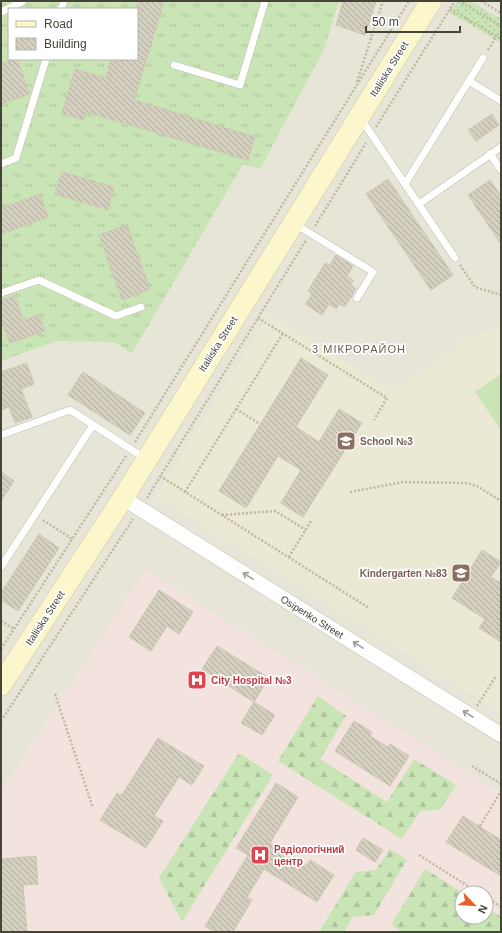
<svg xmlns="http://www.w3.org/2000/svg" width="502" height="933" font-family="Helvetica,sans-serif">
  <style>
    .residential { fill: #e7e4d8; fill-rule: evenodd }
    .education { fill: #ebe8d4 }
    .medical { fill: #f3e3de; fill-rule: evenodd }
    .grass { fill: url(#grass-tufts); fill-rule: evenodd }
    .forest { fill: url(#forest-firs) }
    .park { fill: url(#park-dots) }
    .garden { fill: #c9e4b5 }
    .building { fill: url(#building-back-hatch); stroke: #cec7b3 }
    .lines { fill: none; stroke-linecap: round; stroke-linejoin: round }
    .lane-casing { stroke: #c1bdaf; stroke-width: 8 }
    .street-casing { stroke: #c1bdaf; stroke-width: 16 }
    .secondary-casing { stroke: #cfc99c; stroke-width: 22 }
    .path { stroke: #bfb89f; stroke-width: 2.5; stroke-dasharray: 2 2; stroke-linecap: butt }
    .lane { stroke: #fff; stroke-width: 7 }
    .street { stroke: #fff; stroke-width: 15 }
    .secondary { stroke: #fbf6cc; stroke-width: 21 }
    .oneway { stroke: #999892 }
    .labels { text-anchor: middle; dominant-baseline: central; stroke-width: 3.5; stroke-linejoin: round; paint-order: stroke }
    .street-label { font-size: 10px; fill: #464338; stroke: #fff }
    .education-label { font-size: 10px; font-weight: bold; fill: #785e54; stroke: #fff; text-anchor: start }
    .health-label { font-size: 10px; font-weight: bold; fill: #be3a42; stroke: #fff; text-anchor: start }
    .neighbourhood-label { font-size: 11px; letter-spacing: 1px; fill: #686250; stroke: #fff }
  </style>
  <defs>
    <pattern id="grass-tufts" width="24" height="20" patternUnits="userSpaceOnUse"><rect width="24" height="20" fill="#c9e4b5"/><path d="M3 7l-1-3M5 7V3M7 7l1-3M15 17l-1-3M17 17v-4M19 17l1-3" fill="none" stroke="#aec59c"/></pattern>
    <pattern id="forest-firs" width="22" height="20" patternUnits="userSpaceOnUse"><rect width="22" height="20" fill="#c9e4b5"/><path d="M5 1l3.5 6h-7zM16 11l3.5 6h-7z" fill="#aec59c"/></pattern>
    <pattern id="park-dots" width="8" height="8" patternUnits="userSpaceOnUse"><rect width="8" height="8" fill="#c9e4b5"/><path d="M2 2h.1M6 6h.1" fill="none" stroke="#aec59c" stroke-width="1.8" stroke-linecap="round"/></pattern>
    <pattern id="building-back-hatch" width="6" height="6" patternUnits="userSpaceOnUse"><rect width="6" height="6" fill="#d4cfbf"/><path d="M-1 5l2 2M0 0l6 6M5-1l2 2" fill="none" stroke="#aeaa9c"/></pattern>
  </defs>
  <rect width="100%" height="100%" fill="#f3f2e9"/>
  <g class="residential">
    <path d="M1 1H425L1 676ZM9 9H137V59H9Z"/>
    <path d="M436 1H501V932H1V697L128 501ZM462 893H486V917H462Z"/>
  </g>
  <path class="education" d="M269 314 392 391 470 337 487 330H501V713L156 496Z"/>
  <path class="medical" d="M145 570 501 793V932H1V791ZM462 893H486V917H462Z"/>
  <path class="grass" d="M1 1H339L324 49 260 169 243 164 132 353 114 342 57 341 1 361ZM9 9H137V59H9Z"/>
  <g class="forest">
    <path d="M318 696 346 716 320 759 387 802 414 759 456 785 440 810 420 811 402 839 278 761Z"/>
    <path d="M239 753 273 775 182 922 159 878Z"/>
    <path d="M390 849 407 860 374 915 353 917 344 932H319L356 872 376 870Z"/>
    <path d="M425 869 463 893 462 917H486V907L501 917V932H402L391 925Z"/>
  </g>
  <path class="park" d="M458 1H470L501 19V43L450 13Z"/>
  <path class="garden" d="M501 374V430L475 392Z"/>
  <g class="building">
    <path d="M137 1H164L134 100 255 137 248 160 86 112 83 120 62 113 75 69 106 78 111 59H137Z"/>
    <path d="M343 1H376L365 35 336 25Z"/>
    <path d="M14 59H17L30 94 1 104V64Z"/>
    <path d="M492 114 499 125 476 141 468 130Z"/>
    <path d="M62 172 114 187 108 210 55 194Z"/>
    <path d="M388 179 453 275 431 290 366 194Z"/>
    <path d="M490 180 501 196V244L468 195Z"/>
    <path d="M40 194 48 217 1 234V208Z"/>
    <path d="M127 225 150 289 122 300 99 235Z"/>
    <path d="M336 255 353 266 347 276 353 280 351 285 356 289 345 307 339 304 336 309 329 304 322 315 305 304 312 294 308 291 325 263 330 265Z"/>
    <path d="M15 296 23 320 39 315 45 331 10 343 1 319V300Z"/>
    <path d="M301 358 328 375 296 427 319 442 339 409 362 423 303 517 281 503 301 470 278 456 246 508 219 491Z"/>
    <path d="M27 363 34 384 21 389 32 417 15 423 9 407 1 410V372Z"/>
    <path d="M83 372 145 413 130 435 68 395Z"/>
    <path d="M1 472 14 481 1 501Z"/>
    <path d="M39 534 59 548 18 611 1 600V593Z"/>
    <path d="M482 550 501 562 491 577 501 583V642L479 628 485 619 452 598Z"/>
    <path d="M159 590 193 612 179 634 167 626 151 651 129 637Z"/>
    <path d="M217 646 269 678 254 702 202 669Z"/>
    <path d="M254 702 275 715 262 735 241 723Z"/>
    <path d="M354 721 372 732 370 736 388 747 390 744 409 756 390 786 335 751Z"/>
    <path d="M158 738 204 766 192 785 179 777 154 816 163 821 146 848 100 820 117 793 122 795Z"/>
    <path d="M276 783 298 797 270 843 306 866 310 860 334 875 317 902 264 869 247 897 252 900 233 932H215L205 926 248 855 236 848Z"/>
    <path d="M463 816 501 840V876L446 842Z"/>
    <path d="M363 838 383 850 375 862 356 850Z"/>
    <path d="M36 856 38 884 23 885 27 932H1V859Z"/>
  </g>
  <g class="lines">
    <defs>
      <g id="lane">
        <path d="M61 9 64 1"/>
        <path d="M1 12 23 1"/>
        <path d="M174 65 240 85 265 1"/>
        <path d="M469 81 501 101"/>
        <path d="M361 119 455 258"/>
        <path d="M490 154 501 170"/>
        <path d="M1 164 16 158 46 59"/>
        <path d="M405 184 483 58"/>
        <path d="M419 204 501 147"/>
        <path d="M295 224 373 272 357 298"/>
        <path d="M1 293 39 280 116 316 141 307"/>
        <path d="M1 435 70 410 146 459"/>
        <path d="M1 567 93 425"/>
      </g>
      <path id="street" d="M123 498 501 735"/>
      <path id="secondary" d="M1 685 123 498 431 1"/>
    </defs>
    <use href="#lane" class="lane-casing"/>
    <use href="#street" class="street-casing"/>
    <use href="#secondary" class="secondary-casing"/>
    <g class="path">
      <path d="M459 1 501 26"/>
      <path d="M481 1 501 13"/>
      <path d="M450 9 501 39"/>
      <path d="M488 50 496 37"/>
      <path d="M357 82 383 1"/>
      <path d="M376 127 455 1"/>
      <path d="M315 226 366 143"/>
      <path d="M460 265 475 287 501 295"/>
      <path d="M258 318 387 398 374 420"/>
      <path d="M236 409 260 424"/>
      <path d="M135 442 409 1"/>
      <path d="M160 476 369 608"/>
      <path d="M185 492 283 333"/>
      <path d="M350 492 403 482 467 483 477 486 501 501"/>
      <path d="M147 498 306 240"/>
      <path d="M222 515 275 511 306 530"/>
      <path d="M43 520 72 539"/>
      <path d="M289 557 311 521"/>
      <path d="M1 621 14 629"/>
      <path d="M1 649 126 456"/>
      <path d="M55 694 93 808"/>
      <path d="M477 706 496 676"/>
      <path d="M1 721 133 519"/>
      <path d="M472 766 501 784"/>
      <path d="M480 826 501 791"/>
      <path d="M419 855 479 893"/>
      <path d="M486 897 501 907"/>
    </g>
    <use href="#lane" class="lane"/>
    <use href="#street" class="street"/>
    <use href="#secondary" class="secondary"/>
  </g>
  <defs><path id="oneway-shaft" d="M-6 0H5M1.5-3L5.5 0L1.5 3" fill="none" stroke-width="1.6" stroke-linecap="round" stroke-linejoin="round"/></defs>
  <g class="oneway">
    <use href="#oneway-shaft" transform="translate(248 576) rotate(-148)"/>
    <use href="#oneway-shaft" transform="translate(358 645) rotate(-148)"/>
    <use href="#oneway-shaft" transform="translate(468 714) rotate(-148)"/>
  </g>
  <defs>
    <symbol id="school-square" viewBox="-11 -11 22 22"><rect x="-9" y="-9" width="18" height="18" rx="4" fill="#8d6e63" stroke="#fff"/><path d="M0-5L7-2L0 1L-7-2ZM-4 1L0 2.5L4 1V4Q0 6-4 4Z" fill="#fff"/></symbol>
    <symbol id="hospital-square" viewBox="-11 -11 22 22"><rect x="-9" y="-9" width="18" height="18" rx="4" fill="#e0444e" stroke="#fff"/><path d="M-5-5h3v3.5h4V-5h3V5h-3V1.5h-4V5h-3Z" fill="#fff"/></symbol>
  </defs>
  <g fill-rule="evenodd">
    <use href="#school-square" x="335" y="430" width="22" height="22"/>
    <use href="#school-square" x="450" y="562" width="22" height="22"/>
    <use href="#hospital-square" x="186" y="669" width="22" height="22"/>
    <use href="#hospital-square" x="249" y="844" width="22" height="22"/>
  </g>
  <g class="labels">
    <g class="street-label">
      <text transform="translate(389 69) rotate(-58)">Italiiska Street</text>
      <text transform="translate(218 344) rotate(-58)">Italiiska Street</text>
      <text transform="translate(312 617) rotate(32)">Osipenko Street</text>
      <text transform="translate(45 618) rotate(-57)">Italiiska Street</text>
    </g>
    <g class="education-label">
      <text x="360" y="441">School №3</text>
      <text x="447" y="573" text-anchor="end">Kindergarten №83</text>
    </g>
    <g class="health-label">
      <text x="211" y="680">City Hospital №3</text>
      <text x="274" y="849">Радіологічний<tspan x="274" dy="12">центр</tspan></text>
    </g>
    <g class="neighbourhood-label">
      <text x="359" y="349">3 МІКРОРАЙОН</text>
    </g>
  </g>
  <rect width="502" height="933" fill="none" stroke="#464338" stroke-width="4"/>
  <rect x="8" y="8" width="130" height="52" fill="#ffffff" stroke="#b5b4af"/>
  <rect x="16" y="21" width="20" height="6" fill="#fbf6cc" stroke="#b5b4af"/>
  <text x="44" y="28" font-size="12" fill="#464338">Road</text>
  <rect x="16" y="38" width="20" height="12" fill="url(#building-back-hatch)" stroke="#b5b4af"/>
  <text x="44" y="48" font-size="12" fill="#464338">Building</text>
  <g transform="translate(474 905) rotate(115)"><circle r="19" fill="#ffffff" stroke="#b5b4af"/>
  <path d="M0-3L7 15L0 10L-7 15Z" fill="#e9612a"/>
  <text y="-6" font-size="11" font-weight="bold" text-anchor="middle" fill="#464338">N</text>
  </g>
  <path d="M366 26v6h94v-6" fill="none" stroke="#464338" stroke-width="2"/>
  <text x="372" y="26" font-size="12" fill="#464338" stroke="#ffffff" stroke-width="3" paint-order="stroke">50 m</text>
</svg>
